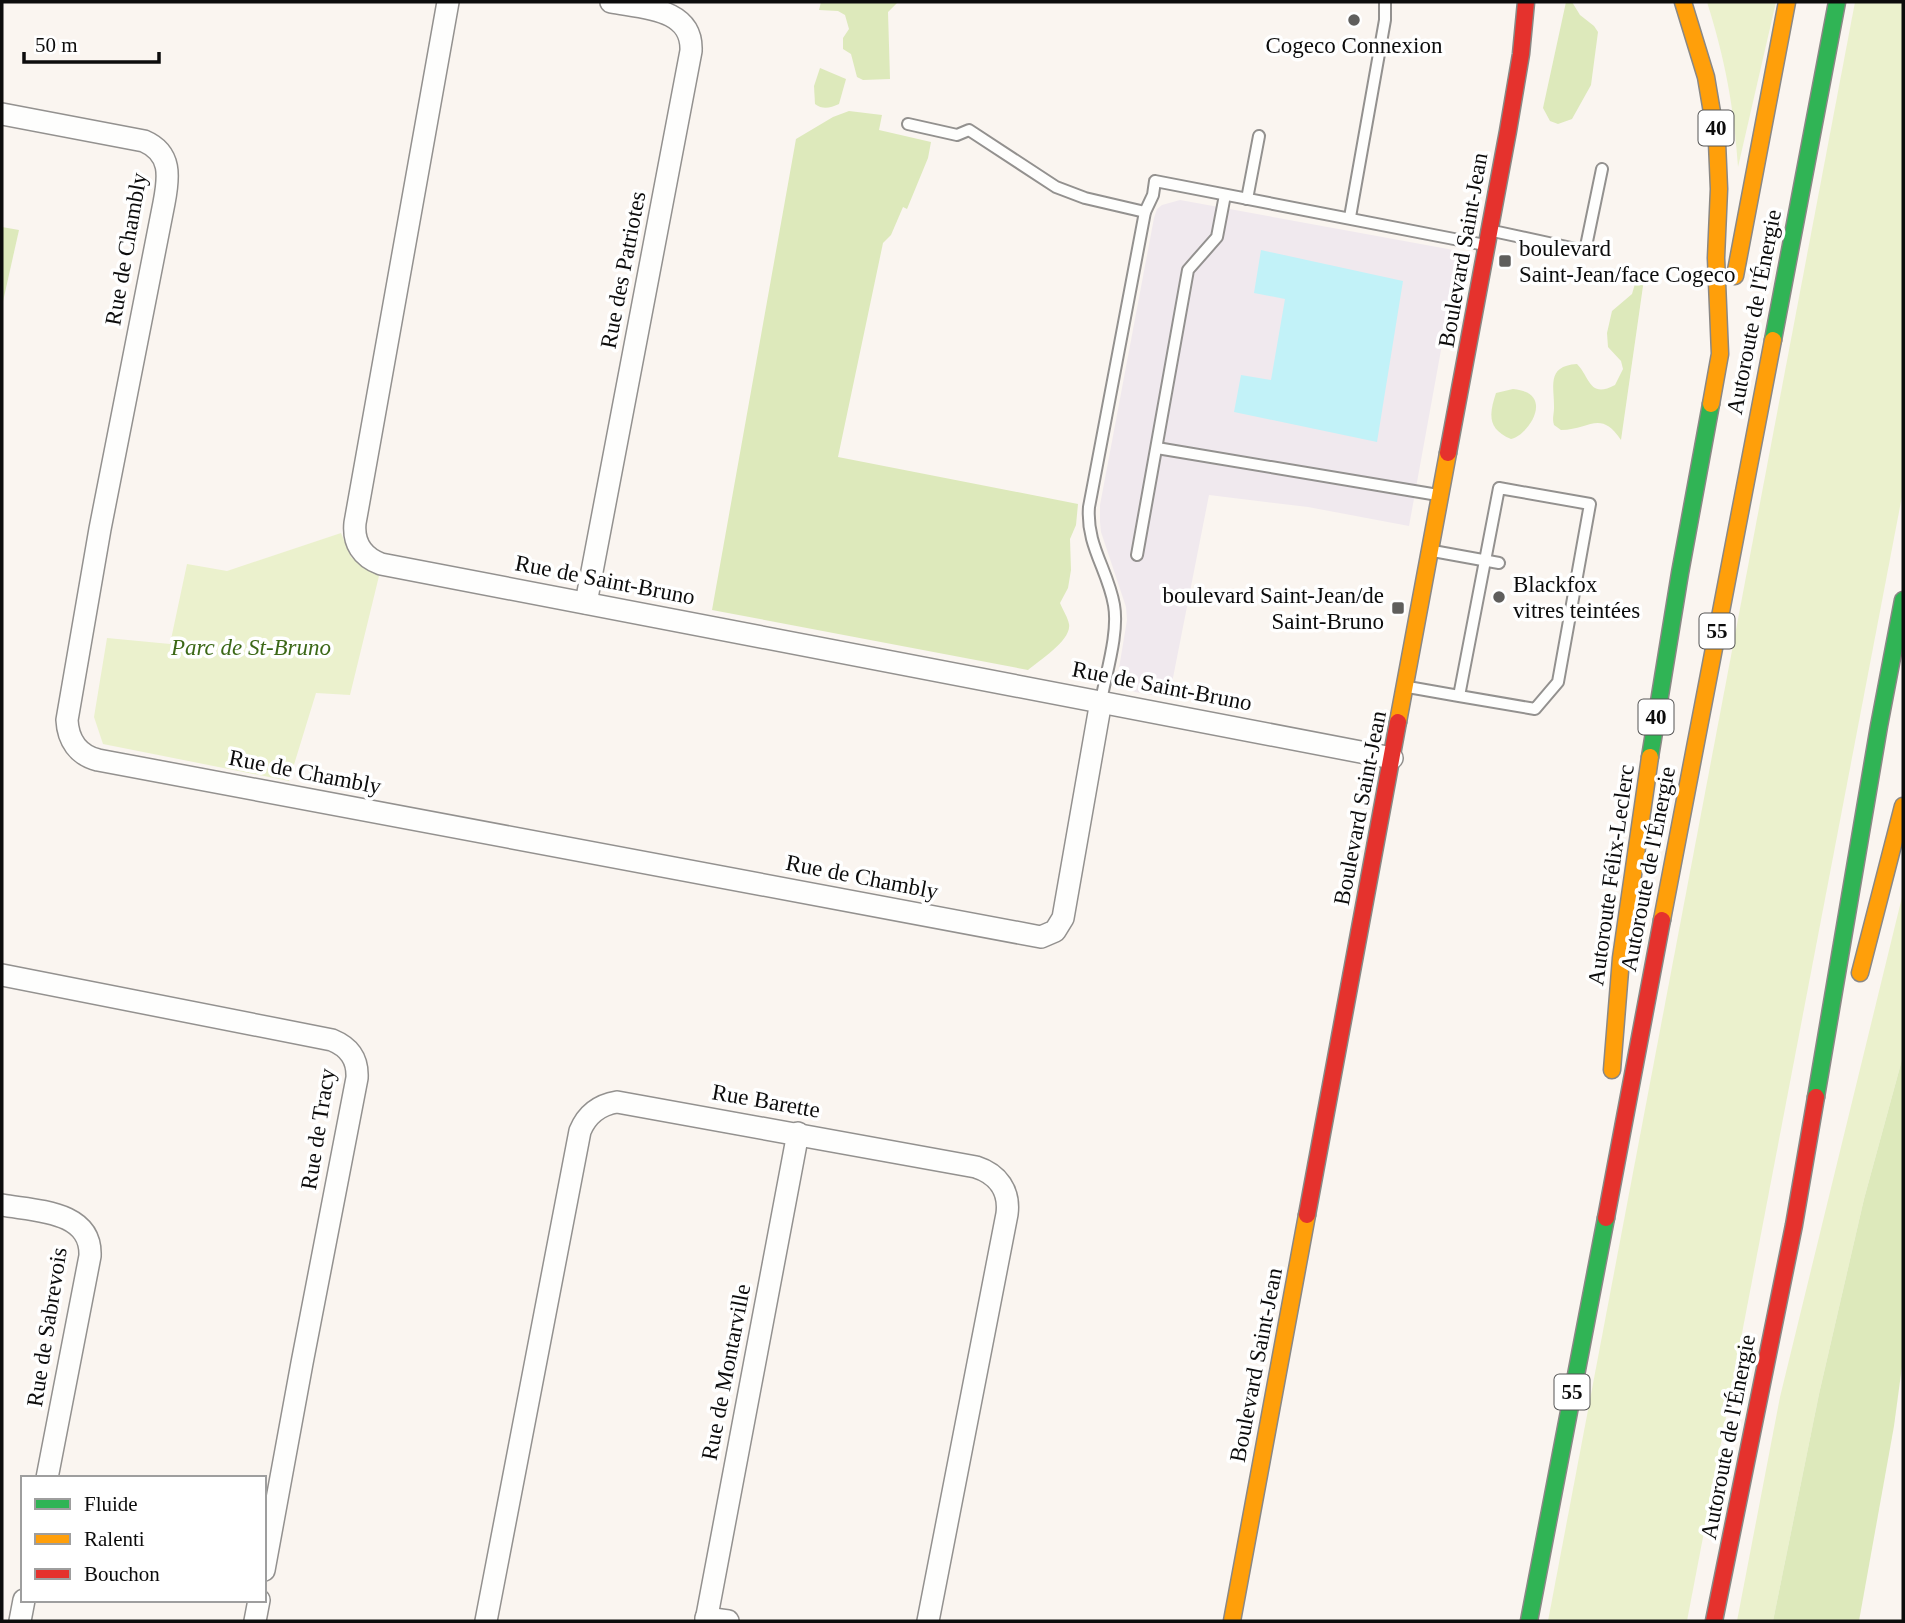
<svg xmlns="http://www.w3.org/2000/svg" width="1905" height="1623" font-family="Georgia,serif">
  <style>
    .industrial { fill: #f0e9ee }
    .green { fill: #ebf1cd }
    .forest { fill: #dde9bb }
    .water { fill: #c2f2f8 }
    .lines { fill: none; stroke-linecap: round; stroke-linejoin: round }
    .lane-casing { stroke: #93918f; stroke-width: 14 }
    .street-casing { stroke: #93918f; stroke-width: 24 }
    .fast-casing { stroke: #8a8885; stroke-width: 19 }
    .slow-casing { stroke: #8a8885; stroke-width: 19 }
    .jam-casing { stroke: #8a8885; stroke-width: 19 }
    .lane { stroke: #fefefd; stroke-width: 10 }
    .street { stroke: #fefefd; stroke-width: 21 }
    .fast { stroke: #30b455; stroke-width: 16 }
    .slow { stroke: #ff9f0a; stroke-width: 16 }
    .jam { stroke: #e5322d; stroke-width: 16 }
    .poi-dot { fill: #5f5e5c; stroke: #fff; stroke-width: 2.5 }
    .labels { text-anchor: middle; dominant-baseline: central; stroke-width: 7; stroke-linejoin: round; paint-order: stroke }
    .shield { fill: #fff; stroke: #555; stroke-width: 2 }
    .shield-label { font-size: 21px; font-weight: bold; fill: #0c0c0c }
    .poi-label { font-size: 23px; fill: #0c0c0c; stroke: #fff; text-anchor: start }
    .street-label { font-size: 23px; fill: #0c0c0c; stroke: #fff }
    .park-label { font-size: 23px; font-style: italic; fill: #3c6817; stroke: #fff }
  </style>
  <rect width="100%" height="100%" fill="#faf5f0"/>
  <path class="industrial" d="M1180 200 1459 251 1409 526 1308 507 1209 495 1169 698 1135 692 1120 685 1118 674 1127 620 1126 607 1101 532 1100 522V505L1154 218 1157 209 1162 205Z"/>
  <g class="green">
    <path d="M1707 2H1776L1738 167C1734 107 1725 59 1707 2Z"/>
    <path d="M1855 2H1903V491L1687 1621H1548Z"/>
    <path d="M341 533 351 557 379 576 350 695 316 693 289 781 103 744 94 717 107 638 170 644 187 564 227 571Z"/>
    <path d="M1903 893V1056L1864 1199 1819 1394 1773 1621H1737L1780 1397Z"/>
  </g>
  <g class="forest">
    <path d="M821 2H898L888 12 890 79 863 80 857 77 851 54 843 49V38L849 29 845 15 838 11 819 10Z"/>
    <path d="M1566 2H1572L1580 15 1594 26 1598 32 1591 85 1572 119 1558 124 1550 121 1543 108Z"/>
    <path d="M820 68 846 79 839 104C830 108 823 110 815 104L814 86Z"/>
    <path d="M849 111 882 115 879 130 931 142 928 158 907 209 903 207 891 235 883 243 838 457 1078 504 1076 525 1070 539 1071 570 1068 588 1060 603C1063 610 1068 618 1069 624 1072 640 1039 661 1028 670L712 610 796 139 833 117Z"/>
    <path d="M2 227 19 230 2 306Z"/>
    <path d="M1645 272 1621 440C1600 409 1590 430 1561 430L1554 425C1552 418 1554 414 1554 408 1555 388 1545 366 1577 364 1590 377 1589 399 1615 385L1623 369 1621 361 1608 347 1607 333 1612 311 1632 294 1637 277Z"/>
    <path d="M1513 389C1556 393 1529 435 1511 439 1487 429 1489 414 1496 393Z"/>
    <path d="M1903 1056V1359L1894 1426 1859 1621H1773L1819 1394 1864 1199Z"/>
  </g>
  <path class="water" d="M1261 250 1403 281 1377 442 1234 412 1241 375 1271 380 1285 299 1254 293Z"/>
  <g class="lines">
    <defs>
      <g id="lane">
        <path d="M908 124 957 135 969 130 1056 187 1085 198 1145 212"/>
        <path d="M1247 199 1259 136"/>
        <path d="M1350 217 1385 20V2"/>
        <path d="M1493 231 1585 251 1602 169"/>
        <path d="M1157 448 1438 495"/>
        <path d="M1433 551 1499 563"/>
        <path d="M1137 555 1188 270 1217 237 1225 195"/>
        <path d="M1408 687 1459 696 1535 709 1558 682 1590 504 1499 488 1459 696"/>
        <path d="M1101 701C1106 673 1119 633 1114 605 1108 570 1086 545 1089 507L1145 212 1153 195 1155 181 1485 245"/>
      </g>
      <g id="street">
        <path d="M448 2 355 523C353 543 362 557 381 564L1392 758"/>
        <path d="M2 114 144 141C172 153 169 177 164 203L100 529 67 720C68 740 78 755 98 760L1041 937 1055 931 1063 918 1101 701"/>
        <path d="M586 603 691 51C693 8 643 8 611 2"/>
        <path d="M2 975 332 1040C349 1047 358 1059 357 1078L302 1363 264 1570"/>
        <path d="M2 1205C34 1211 92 1210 90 1256L47 1478"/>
        <path d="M706 1618 728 1621"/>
        <path d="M20 1621 24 1600"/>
        <path d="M255 1621 259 1600"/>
        <path d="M486 1621 580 1131C587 1114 599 1105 617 1102L976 1167C998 1174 1010 1191 1007 1214L928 1621"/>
        <path d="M706 1621 798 1133"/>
      </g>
      <g id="fast">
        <path d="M1773 340 1837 2"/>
        <path d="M1650 757 1680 573 1711 404"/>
        <path d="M1816 1097 1879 726 1903 600"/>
        <path d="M1529 1621 1606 1218"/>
      </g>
      <g id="slow">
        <path d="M1683 2 1706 77 1717 142 1719 189 1716 258 1720 354 1711 404"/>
        <path d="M1735 276 1787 2"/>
        <path d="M1398 722 1448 453"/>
        <path d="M1662 920 1773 340"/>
        <path d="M1860 973 1903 806"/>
        <path d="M1612 1070 1621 958 1650 757"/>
        <path d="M1232 1621 1307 1215"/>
      </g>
      <g id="jam">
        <path d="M1448 453 1508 131 1521 54 1526 2"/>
        <path d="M1307 1215 1398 722"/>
        <path d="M1606 1218 1662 920"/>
        <path d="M1714 1621 1794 1225 1816 1097"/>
      </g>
    </defs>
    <use href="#lane" class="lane-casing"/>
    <use href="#street" class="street-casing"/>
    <use href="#fast" class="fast-casing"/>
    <use href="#slow" class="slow-casing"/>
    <use href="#jam" class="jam-casing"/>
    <use href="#lane" class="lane"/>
    <use href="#street" class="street"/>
    <use href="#fast" class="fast"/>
    <use href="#slow" class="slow"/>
    <use href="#jam" class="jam"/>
  </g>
  <g class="poi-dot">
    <circle cx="1354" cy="20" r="7"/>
    <rect x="1498" y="254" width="14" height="14" rx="3.5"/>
    <circle cx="1499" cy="597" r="7"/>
    <rect x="1391" y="601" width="14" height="14" rx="3.5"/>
  </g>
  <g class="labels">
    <g class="shield">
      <rect x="1698.5" y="110.5" width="35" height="35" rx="5"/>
      <rect x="1699.5" y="613.5" width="35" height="35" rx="5"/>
      <rect x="1638.5" y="699.5" width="35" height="35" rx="5"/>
      <rect x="1554.5" y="1374.5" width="35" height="35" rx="5"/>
    </g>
    <g class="shield-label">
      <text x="1716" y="128">40</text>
      <text x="1717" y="631">55</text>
      <text x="1656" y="717">40</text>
      <text x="1572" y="1392">55</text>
    </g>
    <g class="poi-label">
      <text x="1354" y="45" text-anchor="middle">Cogeco Connexion</text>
      <text x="1519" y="248">boulevard<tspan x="1519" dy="26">Saint-Jean/face Cogeco</tspan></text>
      <text x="1513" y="584">Blackfox<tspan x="1513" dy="26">vitres teintées</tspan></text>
      <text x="1384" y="595" text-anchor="end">boulevard Saint-Jean/de<tspan x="1384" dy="26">Saint-Bruno</tspan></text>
    </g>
    <g class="street-label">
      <text transform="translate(126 249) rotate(-80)">Rue de Chambly</text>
      <text transform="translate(1463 250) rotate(-80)">Boulevard Saint-Jean</text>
      <text transform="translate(623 270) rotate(-79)">Rue des Patriotes</text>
      <text transform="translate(1754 312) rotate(-79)">Autoroute de l'Énergie</text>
      <text transform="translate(605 580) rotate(11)">Rue de Saint-Bruno</text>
      <text transform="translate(1162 686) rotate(11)">Rue de Saint-Bruno</text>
      <text transform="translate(305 772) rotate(11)">Rue de Chambly</text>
      <text transform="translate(1360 808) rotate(-79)">Boulevard Saint-Jean</text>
      <text transform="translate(1648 869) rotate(-79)">Autoroute de l'Énergie</text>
      <text transform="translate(1611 875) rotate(-82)">Autoroute Félix-Leclerc</text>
      <text transform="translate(862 877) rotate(11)">Rue de Chambly</text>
      <text transform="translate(766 1101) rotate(10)">Rue Barette</text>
      <text transform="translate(318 1129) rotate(-81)">Rue de Tracy</text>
      <text transform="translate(47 1327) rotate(-81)">Rue de Sabrevois</text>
      <text transform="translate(1256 1365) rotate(-79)">Boulevard Saint-Jean</text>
      <text transform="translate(726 1372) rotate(-79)">Rue de Montarville</text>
      <text transform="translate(1728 1437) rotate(-79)">Autoroute de l'Énergie</text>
    </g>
    <g class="park-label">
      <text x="251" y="647">Parc de St-Bruno</text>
    </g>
  </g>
  <rect width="1905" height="1623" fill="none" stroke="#0c0c0c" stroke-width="7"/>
  <rect x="21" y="1476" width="245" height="126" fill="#ffffff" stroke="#9e9e9e" stroke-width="2"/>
  <rect x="35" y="1499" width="35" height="10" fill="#30b455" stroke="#9e9e9e" stroke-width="2"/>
  <text x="84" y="1511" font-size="21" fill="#0c0c0c">Fluide</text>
  <rect x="35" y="1534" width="35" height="10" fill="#ff9f0a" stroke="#9e9e9e" stroke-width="2"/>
  <text x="84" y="1546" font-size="21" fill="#0c0c0c">Ralenti</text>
  <rect x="35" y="1569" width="35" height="10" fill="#e5322d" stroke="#9e9e9e" stroke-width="2"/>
  <text x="84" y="1581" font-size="21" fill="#0c0c0c">Bouchon</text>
  <path d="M24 52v10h135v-10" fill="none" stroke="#0c0c0c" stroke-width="3.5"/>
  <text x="35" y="52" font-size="21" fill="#0c0c0c" stroke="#ffffff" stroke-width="5" paint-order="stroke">50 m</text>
</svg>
